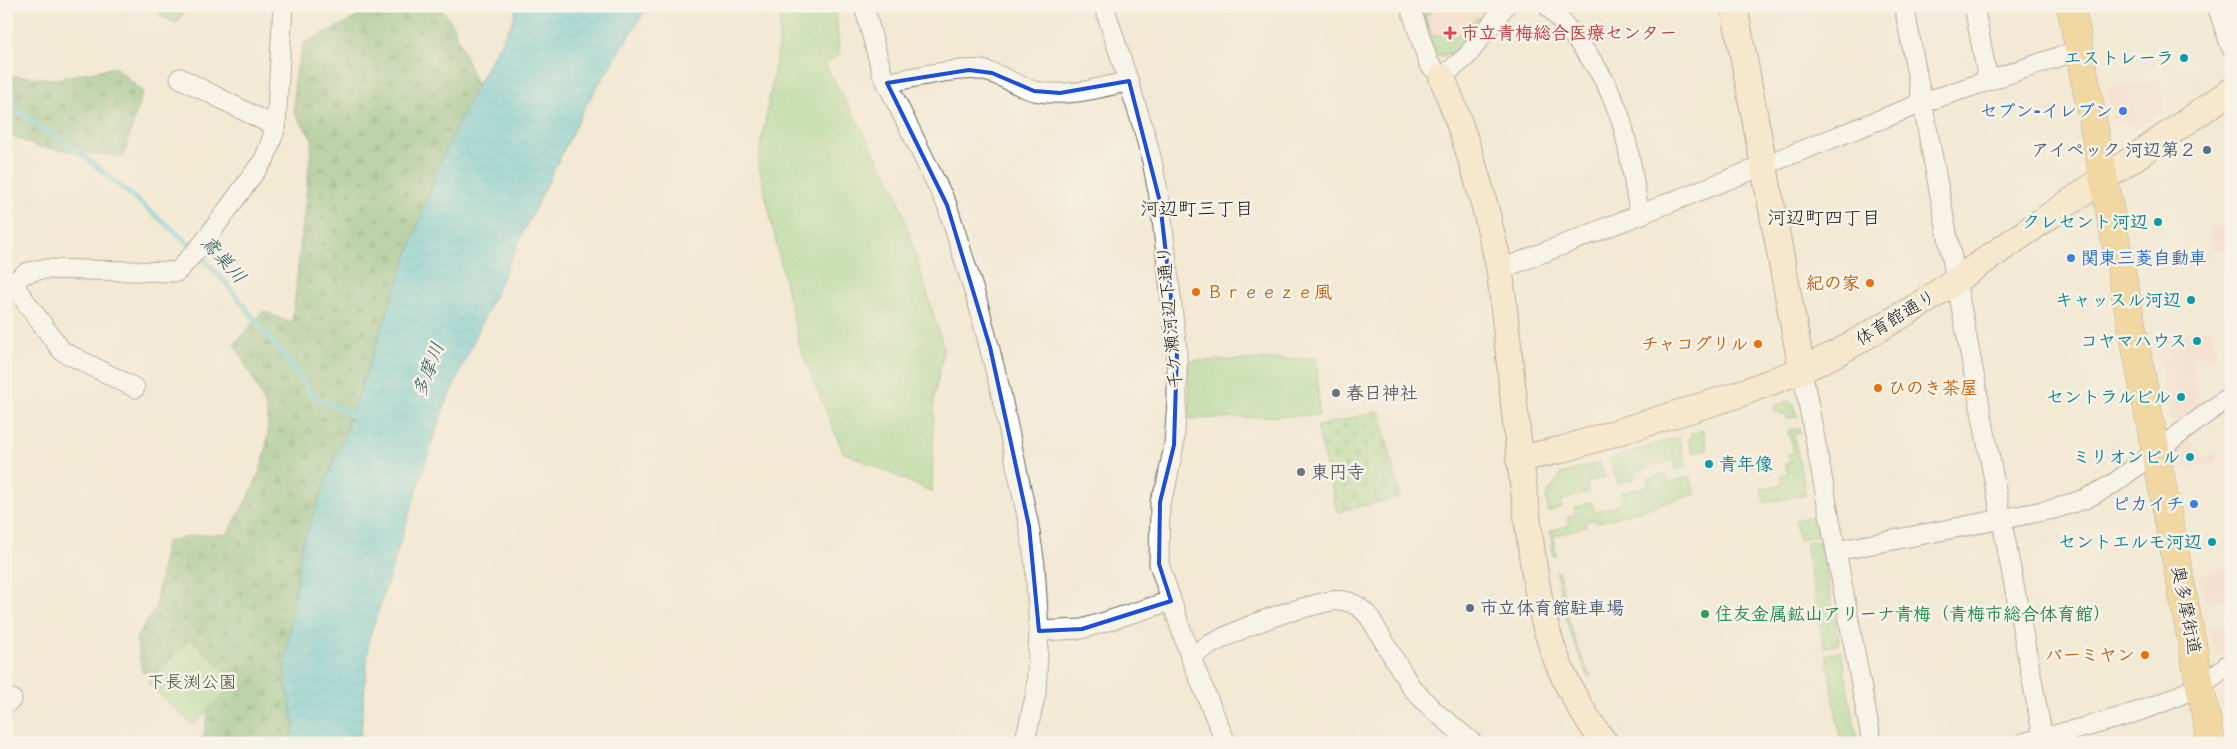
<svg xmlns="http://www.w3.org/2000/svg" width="2237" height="749" font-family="'Balsamiq Sans','Klee One',sans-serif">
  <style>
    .built { fill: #f7d1c6 }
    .grass { fill: url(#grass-dots); stroke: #5a7852 }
    .forest { fill: url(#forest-firs); stroke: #4b6948 }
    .cemetery { fill: url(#cemetery-stones); stroke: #5a7852 }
    .green { fill: #99d589; stroke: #5a7852 }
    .water { fill: url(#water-waves); stroke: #3a7176 }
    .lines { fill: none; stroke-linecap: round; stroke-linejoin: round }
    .stream { stroke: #59c6d0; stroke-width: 5.5 }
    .street-casing { stroke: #67645c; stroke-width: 21 }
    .secondary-casing { stroke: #67645c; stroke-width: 28 }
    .primary-casing { stroke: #67645c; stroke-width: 29 }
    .street { stroke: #fff; stroke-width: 19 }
    .secondary { stroke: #f9e7c3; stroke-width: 26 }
    .primary { stroke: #efc469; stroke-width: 28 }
    .marked { fill: none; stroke: #1d4ed8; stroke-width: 4; stroke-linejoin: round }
    .health-dot { fill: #e0444e; stroke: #f7f3e8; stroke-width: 2 }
    .culture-dot { fill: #0f9aa8; stroke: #f7f3e8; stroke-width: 2 }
    .shop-dot { fill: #3f7fe0; stroke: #f7f3e8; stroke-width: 2 }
    .service-dot { fill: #5c6f8a; stroke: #f7f3e8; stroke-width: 2 }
    .food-dot { fill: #e8710a; stroke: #f7f3e8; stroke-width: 2 }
    .worship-dot { fill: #6b7280; stroke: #f7f3e8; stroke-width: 2 }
    .leisure-dot { fill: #2e9e5b; stroke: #f7f3e8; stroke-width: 2 }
    .labels { text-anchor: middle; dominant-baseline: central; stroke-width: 5; stroke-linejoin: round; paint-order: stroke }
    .health-label { font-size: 18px; font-weight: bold; fill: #be3a42; stroke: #f7f3e8; text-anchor: start }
    .culture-label { font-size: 18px; font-weight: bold; fill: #0d838f; stroke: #f7f3e8; text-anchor: end }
    .shop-label { font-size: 18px; font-weight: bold; fill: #366cbe; stroke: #f7f3e8; text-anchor: end }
    .service-label { font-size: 18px; font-weight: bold; fill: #4e5e75; stroke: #f7f3e8; text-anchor: end }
    .food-label { font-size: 18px; font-weight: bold; fill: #c56008; stroke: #f7f3e8; text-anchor: end }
    .street-label { font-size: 18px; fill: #1c1c1c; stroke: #f7f3e8 }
    .worship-label { font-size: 18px; font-weight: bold; fill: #5b616d; stroke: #f7f3e8; text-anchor: start }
    .leisure-label { font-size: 18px; font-weight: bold; fill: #27864d; stroke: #f7f3e8; text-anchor: start }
    .park-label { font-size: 18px; fill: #42543d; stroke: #f7f3e8 }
    .neighbourhood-label { font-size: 19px; fill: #1c1c1c; stroke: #f7f3e8 }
    .water-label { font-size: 19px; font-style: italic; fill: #31585b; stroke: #f7f3e8 }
  </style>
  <defs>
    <pattern id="grass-dots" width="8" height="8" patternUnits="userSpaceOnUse" patternTransform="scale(1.25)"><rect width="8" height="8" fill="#99d589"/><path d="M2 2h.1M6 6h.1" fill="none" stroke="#83b676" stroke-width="1.8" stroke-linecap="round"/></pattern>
    <pattern id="forest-firs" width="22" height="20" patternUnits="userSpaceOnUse" patternTransform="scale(1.25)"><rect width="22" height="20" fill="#7ab675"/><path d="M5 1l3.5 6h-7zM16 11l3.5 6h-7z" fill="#63935f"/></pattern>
    <pattern id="cemetery-stones" width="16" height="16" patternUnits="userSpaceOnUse" patternTransform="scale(1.25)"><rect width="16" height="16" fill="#99d589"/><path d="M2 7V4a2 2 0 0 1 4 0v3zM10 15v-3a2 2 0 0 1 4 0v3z" fill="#83b676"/></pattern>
    <pattern id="water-waves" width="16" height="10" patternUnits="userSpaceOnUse" patternTransform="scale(1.25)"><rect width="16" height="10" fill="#59c6d0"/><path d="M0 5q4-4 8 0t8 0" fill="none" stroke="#4daab2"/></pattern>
  </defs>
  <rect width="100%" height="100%" fill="#f7f3e8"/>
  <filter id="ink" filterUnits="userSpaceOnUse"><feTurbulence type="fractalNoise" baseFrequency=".02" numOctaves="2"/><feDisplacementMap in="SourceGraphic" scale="10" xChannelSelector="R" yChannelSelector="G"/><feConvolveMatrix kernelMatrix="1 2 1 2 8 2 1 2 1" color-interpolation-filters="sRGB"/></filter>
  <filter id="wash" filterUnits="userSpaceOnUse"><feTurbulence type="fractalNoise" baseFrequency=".0096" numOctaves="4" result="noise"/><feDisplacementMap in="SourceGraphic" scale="20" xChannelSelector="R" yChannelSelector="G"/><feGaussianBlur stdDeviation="1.12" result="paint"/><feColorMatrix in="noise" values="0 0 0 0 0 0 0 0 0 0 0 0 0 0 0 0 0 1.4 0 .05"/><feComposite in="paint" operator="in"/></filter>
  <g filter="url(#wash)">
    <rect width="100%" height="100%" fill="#f3e9d4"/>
    <g class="built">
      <path d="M1418 6H1495L1461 49 1430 43Z"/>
      <path d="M2159 80 2165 109 2138 128 2112 118 2107 89Z"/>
      <path d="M2231 224V248L2213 251 2209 228Z"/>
      <path d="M2211 328 2216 354 2191 358 2201 407 2178 424 2170 422 2154 339Z"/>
      <path d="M2188 436 2204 457 2216 454 2217 462 2179 471 2176 451 2179 443Z"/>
      <path d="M2231 567V597L2205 603 2199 574Z"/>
      <path d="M2231 624V649L2223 655 2214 652 2209 628Z"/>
    </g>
    <g class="grass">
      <path d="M163 6H187L177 23 159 16Z"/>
      <path d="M781 6H836L839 55 825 64 896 191 944 349 934 398 932 492 843 452 800 348 758 162 778 50Z"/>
      <path d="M1419 6H1427L1430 13 1425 15 1432 37 1448 33 1450 38 1458 34 1465 40 1473 30 1467 25 1478 17 1482 23 1460 51 1436 57Z"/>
      <path d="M1788 401 1794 404 1797 417 1787 419 1786 414 1781 415 1780 411 1775 412 1774 406Z"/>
      <path d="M1799 428 1800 433 1794 435 1806 495 1764 503 1761 489 1783 484 1781 475 1788 473 1785 464 1790 463 1788 454 1794 453 1788 430Z"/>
      <path d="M1703 430 1708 449 1693 453 1688 438 1691 437 1690 434Z"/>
      <path d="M1678 437 1687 466 1675 470 1672 460 1634 472 1636 478 1618 484 1609 459Z"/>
      <path d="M1600 462 1605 477 1587 482 1589 492 1561 501 1562 507 1548 512 1546 496 1561 474Z"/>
      <path d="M1665 473 1669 483 1690 476 1696 494 1596 523 1595 519 1585 522 1586 526 1554 536 1556 555 1553 556 1550 531 1569 525 1567 517 1576 514 1574 508 1592 502 1595 512 1623 503 1621 493 1649 485 1647 479Z"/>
      <path d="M1815 516 1819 536 1799 540 1795 520Z"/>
      <path d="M1820 541 1840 644 1824 647 1805 543Z"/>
      <path d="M1556 572H1559L1569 621 1579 651 1591 676 1588 677 1569 630Z"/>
      <path d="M1841 651 1858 743H1841L1826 654Z"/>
    </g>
    <g class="forest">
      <path d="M364 6H439L451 21 477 85 441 160 348 424 302 544 284 673 295 728 286 743H202L213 688 193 675 142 672 136 638 155 609 166 542 194 535 227 534C249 496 275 456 266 409 263 395 242 359 234 344L263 311 292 323 312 139 294 113V78L304 43 356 18Z"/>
      <path d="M115 67 143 91 123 157 38 147 6 134V75L54 79Z"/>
    </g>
    <path class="cemetery" d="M1380 411 1400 497 1337 512 1317 426Z"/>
    <g class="green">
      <path d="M1317 358 1319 415 1190 419 1188 361Z"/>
      <path d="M190 638 236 682 193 726 148 683Z"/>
    </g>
    <path class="water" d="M517 6H648L586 105 517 245 442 412 369 640 360 743H286L295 728 284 673 302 544 348 424 441 160 477 85 513 20Z"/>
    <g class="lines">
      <path class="stream" d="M6 106H10L83 155 187 242 225 282 284 356 311 394 357 418"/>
    </g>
  </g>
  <g filter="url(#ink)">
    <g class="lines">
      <defs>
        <g id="street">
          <path d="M864 6 882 73 947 205 979 307 1000 389 1029 526 1035 565 1039 631 1036 693 1026 736 1027 743"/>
          <path d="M1104 6 1143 127 1152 161 1160 202 1177 350V401L1174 445 1166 486 1160 502 1159 564 1190 656 1226 743"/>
          <path d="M1410 6 1429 64 1442 77 1467 56 1505 6"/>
          <path d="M1548 6C1577 39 1605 72 1619 114 1630 145 1633 182 1640 215"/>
          <path d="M1904 6 2044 743"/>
          <path d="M1974 6 1988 80"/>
          <path d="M2217 6 2231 47"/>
          <path d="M180 78 276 127"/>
          <path d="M887 83C909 78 959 67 981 70 1000 73 1016 86 1034 91 1065 98 1099 88 1129 81"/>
          <path d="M1499 270 1922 103 2079 50"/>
          <path d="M12 283 62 351 135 388"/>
          <path d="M6 287 26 273 42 269 177 272 204 242 265 158 276 127 283 6"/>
          <path d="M1802 370 1872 743"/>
          <path d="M1836 551 2054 509 2085 499 2113 484 2231 395"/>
          <path d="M1039 631 1082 629 1171 601"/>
          <path d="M1190 656C1228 633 1267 616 1311 606 1321 603 1334 599 1345 601 1356 603 1363 609 1370 618L1411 687 1433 710 1473 743"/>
          <path d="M6 704 12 699"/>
          <path d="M2023 743C2083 727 2145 715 2200 685 2211 679 2221 670 2231 662"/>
        </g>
        <g id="secondary">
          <path d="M1734 6 1802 370"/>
          <path d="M1442 77C1462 128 1479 178 1491 232 1494 245 1498 259 1500 273 1509 348 1515 423 1525 499 1537 595 1542 663 1605 743"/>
          <path d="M1519 459 1560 450 1734 396 1802 370 1839 352 1926 301 2231 91"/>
        </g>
        <path id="primary" d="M2071 6 2211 743"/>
      </defs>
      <use href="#street" class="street-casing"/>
      <use href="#secondary" class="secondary-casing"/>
      <use href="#primary" class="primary-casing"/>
      <use href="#street" class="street"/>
      <use href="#secondary" class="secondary"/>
      <use href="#primary" class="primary"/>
    </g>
  </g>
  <path d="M0 0H2237V749H0ZM969 70 992 73 1034 91 1060 93 1129 81 1160 202 1177 350 1174 445 1160 502 1159 564 1171 601 1082 629 1039 631 1029 526 990 347 947 205 887 83Z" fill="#f3e9d4" fill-opacity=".55" fill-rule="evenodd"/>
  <path class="marked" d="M969 70 992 73 1034 91 1060 93 1129 81 1160 202 1177 350 1174 445 1160 502 1159 564 1171 601 1082 629 1039 631 1029 526 990 347 947 205 887 83Z"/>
  <path class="health-dot" d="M1447.5 25.5h5v5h5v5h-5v5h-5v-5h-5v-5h5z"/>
  <g class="culture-dot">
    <circle cx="2184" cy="58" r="5"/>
    <circle cx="2158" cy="222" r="5"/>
    <circle cx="2191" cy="300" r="5"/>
    <circle cx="2197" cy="341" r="5"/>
    <circle cx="2181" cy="397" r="5"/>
    <circle cx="2190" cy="457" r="5"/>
    <circle cx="1709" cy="464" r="5"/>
    <circle cx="2212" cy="542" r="5"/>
  </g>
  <g class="shop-dot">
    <circle cx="2123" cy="111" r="5"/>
    <circle cx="2071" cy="258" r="5"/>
    <circle cx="2194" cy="504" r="5"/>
  </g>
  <g class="service-dot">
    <circle cx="2207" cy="150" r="5"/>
    <circle cx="1470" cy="608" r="5"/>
  </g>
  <g class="food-dot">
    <circle cx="1870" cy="283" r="5"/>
    <circle cx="1196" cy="292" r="5"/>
    <circle cx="1758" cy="344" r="5"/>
    <circle cx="1878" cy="388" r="5"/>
    <circle cx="2145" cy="655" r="5"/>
  </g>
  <g class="worship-dot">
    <circle cx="1336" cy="393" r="5"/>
    <circle cx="1301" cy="472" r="5"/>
  </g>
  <circle class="leisure-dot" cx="1705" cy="614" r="5"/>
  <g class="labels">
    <g class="health-label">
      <text x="1461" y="33">市立青梅総合医療センター</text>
    </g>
    <g class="culture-label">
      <text x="2174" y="58">エストレーラ</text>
      <text x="2148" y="222">クレセント河辺</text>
      <text x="2181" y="300">キャッスル河辺</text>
      <text x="2187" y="341">コヤマハウス</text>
      <text x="2171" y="397">セントラルビル</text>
      <text x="2180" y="457">ミリオンビル</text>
      <text x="1719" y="464" text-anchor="start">青年像</text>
      <text x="2202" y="542">セントエルモ河辺</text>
    </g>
    <g class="shop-label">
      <text x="2113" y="111">セブン-イレブン</text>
      <text x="2081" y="258" text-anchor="start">関東三菱自動車</text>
      <text x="2184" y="504">ピカイチ</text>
    </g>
    <g class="service-label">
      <text x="2197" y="150">アイペック 河辺第２</text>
      <text x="1480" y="608" text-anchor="start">市立体育館駐車場</text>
    </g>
    <g class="food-label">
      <text x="1860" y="283">紀の家</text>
      <text x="1206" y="292" text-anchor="start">Ｂｒｅｅｚｅ風</text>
      <text x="1748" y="344">チャコグリル</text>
      <text x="1888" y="388" text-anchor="start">ひのき茶屋</text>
      <text x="2135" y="655">バーミヤン</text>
    </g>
    <g class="street-label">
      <text transform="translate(1170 317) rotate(-95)">千ケ瀬河辺下通り</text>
      <text transform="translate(1896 318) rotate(-31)">体育館通り</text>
      <text transform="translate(2186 610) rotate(79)">奥多摩街道</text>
    </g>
    <g class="worship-label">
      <text x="1346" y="393">春日神社</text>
      <text x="1311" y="472">東円寺</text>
    </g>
    <g class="leisure-label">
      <text x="1715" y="614">住友金属鉱山アリーナ青梅（青梅市総合体育館）</text>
    </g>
    <g class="park-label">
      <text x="192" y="682">下長渕公園</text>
    </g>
    <g class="neighbourhood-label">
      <text x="1197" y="209">河辺町三丁目</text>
      <text x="1824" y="218">河辺町四丁目</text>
    </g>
    <g class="water-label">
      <text transform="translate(223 260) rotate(48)">鳶巣川</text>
      <text transform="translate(429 370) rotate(-69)">多摩川</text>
    </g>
  </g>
  <rect width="2237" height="749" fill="none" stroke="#f7f3e8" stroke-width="25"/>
</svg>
